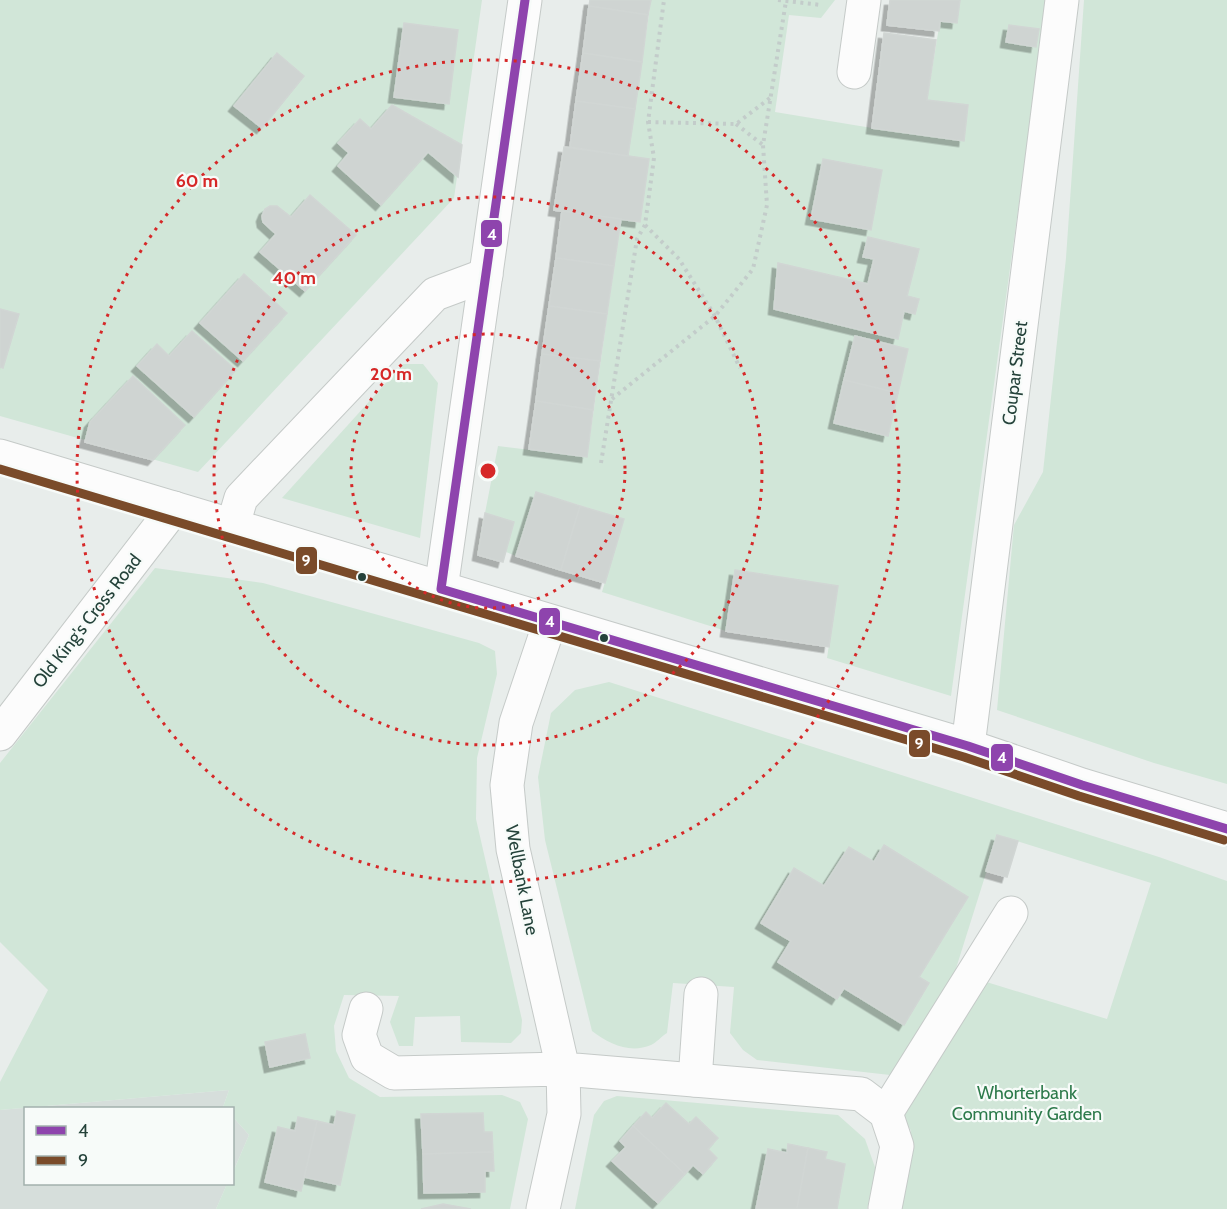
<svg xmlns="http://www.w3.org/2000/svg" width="1227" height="1209" font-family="Cabin,sans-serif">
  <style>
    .built { fill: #d6dedb }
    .green { fill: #d1e6d8 }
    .building { fill: #cfd4d2; stroke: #d1d6d4; stroke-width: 1.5; filter: url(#shadow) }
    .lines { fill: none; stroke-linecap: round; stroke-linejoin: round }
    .minor-casing { stroke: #c5cac8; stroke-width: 35 }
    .path { stroke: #c3ccca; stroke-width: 4; stroke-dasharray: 3 4.5; stroke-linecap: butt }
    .minor { stroke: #fcfcfc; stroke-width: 33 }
    .bus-1-casing { stroke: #f7fbf9; stroke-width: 14 }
    .bus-2-casing { stroke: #f7fbf9; stroke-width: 14 }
    .bus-1 { stroke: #8e44ad; stroke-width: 9 }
    .bus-2 { stroke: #7a4b2a; stroke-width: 9 }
    .ring { fill: none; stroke: #d62828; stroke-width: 3; stroke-dasharray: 3 6 }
    .bus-dot { fill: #24423a; stroke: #f7fbf9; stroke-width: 2 }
    .labels { text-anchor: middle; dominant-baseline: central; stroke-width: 4.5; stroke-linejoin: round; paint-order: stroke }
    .street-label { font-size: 18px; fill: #24423a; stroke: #f7fbf9 }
    .park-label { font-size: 18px; fill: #2d7a4b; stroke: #f7fbf9 }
    .centre { fill: #d62828; stroke: #f7fbf9; stroke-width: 3 }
    .ring-label { font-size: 18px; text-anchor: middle; font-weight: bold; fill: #d62828; stroke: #f7fbf9; stroke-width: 4.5; stroke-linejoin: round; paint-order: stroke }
    .line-badge { stroke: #f7fbf9; stroke-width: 2 }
    .badge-label { font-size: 16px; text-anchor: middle; font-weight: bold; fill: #fff }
  </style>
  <defs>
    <filter id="shadow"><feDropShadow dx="-5.5" dy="5.5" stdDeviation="0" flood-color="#0004"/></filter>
  </defs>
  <rect width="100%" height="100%" fill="#e8edeb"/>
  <g class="built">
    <path d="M229 1090 223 1107 225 1108H26V1184H227L216 1209H0V1110Z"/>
    <path d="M233 1117 249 1135 233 1172Z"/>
  </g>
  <g class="green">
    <path d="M0 0H482L454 198 198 472 0 416Z"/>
    <path d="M651 0H835L821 18 789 15 775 112 872 128 963 141 968 106 927 100 940 21 960 0H1047L951 696 827 658 838 586 726 631 602 592 624 519 536 492 516 556 506 552 514 522 485 513 498 446 587 457 621 219 649 159 628 156Z"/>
    <path d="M1084 0H1227V784L1154 763 997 710 1014 525 1043 472 1066 258Z"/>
    <path d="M403 364H423L438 383 420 538 282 498Z"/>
    <path d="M155 568 263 583 479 643 495 651 497 674 477 758 476 819 522 1020 521 1033 511 1043 461 1042 460 1016 415 1017 413 1046H399L390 1022 399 996 344 995 334 1026 336 1051 349 1078 380 1097 502 1095 520 1102 528 1119 510 1209H216L227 1184H232L233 1172 249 1135 233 1117 232 1108 223 1107 229 1090 0 1110V1082L48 990 0 942V763Z"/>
    <path d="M609 682 1159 857 1227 881V1209H893L911 1131 899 1108 980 980 1107 1019 1151 883 998 835 953 978 890 1075 757 1060 743 1050 730 1033 734 987 673 983 667 1033C662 1036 656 1043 651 1045 630 1054 609 1044 592 1031L545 840 538 777 551 713 575 690Z"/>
    <path d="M617 1096 838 1115 865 1139 876 1170 867 1209H575L594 1115 604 1101Z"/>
  </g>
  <g class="building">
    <path d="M590 0H651L648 15 589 6Z"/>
    <path d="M890 0H960L957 23 940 21 939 31 887 25Z"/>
    <path d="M589 6 648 15 642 62 583 53Z"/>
    <path d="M404 23 458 30 449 104 394 97Z"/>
    <path d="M1009 25 1039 29 1036 47 1006 42Z"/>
    <path d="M884 33 936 40 927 100 968 105 964 141 872 128Z"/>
    <path d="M277 53 304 76 262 128 234 106Z"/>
    <path d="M583 53 642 62 635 109 576 101Z"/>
    <path d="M576 101 635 109 628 156 570 147Z"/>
    <path d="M392 105 462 145 458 177 428 152 381 205 338 166 349 153 338 143 360 119 371 129Z"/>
    <path d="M564 147 649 159 640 222 554 210Z"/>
    <path d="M823 159 882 170 871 230 811 219Z"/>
    <path d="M310 195 356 235 305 291 260 252 276 234 263 222 262 216 265 209 270 206H277L291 217Z"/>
    <path d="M562 211 621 219 614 266 556 258Z"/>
    <path d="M868 237 919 249 907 296 919 299 915 314 904 311 898 339 774 309 778 263 868 284 874 259 863 257Z"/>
    <path d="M556 258 614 266 607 314 549 306Z"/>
    <path d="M244 274 287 313 243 361 200 323Z"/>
    <path d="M549 306 607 314 600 361 542 354Z"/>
    <path d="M0 309 19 314 3 368 0 367Z"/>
    <path d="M192 331 236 370 194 417 137 366 157 344 169 356Z"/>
    <path d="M855 336 908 349 898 393 844 380Z"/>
    <path d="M542 354 600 361 593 410 536 401Z"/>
    <path d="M133 376 185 425 153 460 85 442 90 422Z"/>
    <path d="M844 380 898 393 888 436 834 423Z"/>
    <path d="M536 401 593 410 587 457 529 449Z"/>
    <path d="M536 492 580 506 561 570 516 556Z"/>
    <path d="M580 506 624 519 605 583 561 570Z"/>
    <path d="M485 513 514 522 503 562 478 555Z"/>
    <path d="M735 570 838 586 829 647 726 631Z"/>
    <path d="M997 835 1018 841 1007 877 986 871Z"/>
    <path d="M884 845 968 897 919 977 929 983 904 1025 844 988 837 999 778 962 791 941 761 923 794 868 824 886 849 847 874 862Z"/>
    <path d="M305 1034 310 1058 270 1067 265 1042Z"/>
    <path d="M666 1103 689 1124 696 1117 718 1138 708 1149 717 1158 703 1174 693 1165 685 1174 633 1126 646 1112 652 1118Z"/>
    <path d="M337 1111 355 1115 340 1185 304 1177 317 1121 334 1125Z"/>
    <path d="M483 1113 484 1132H492L493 1152 423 1154 421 1114Z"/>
    <path d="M298 1117 317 1121 301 1191 265 1182 278 1127 295 1131Z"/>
    <path d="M633 1126 685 1174 658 1203 612 1161 626 1147 620 1141Z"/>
    <path d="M788 1144 808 1148 797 1209H756L768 1149 787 1153Z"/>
    <path d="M808 1148 827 1152 825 1159 845 1164 837 1209H797Z"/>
    <path d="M493 1152 494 1171H485V1192L424 1193 423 1154Z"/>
    <path d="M443 1204 471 1209H421Z"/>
  </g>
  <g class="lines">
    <defs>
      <g id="minor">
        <path d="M854 72 864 0"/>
        <path d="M0 456 968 746 1082 785 1227 829"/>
        <path d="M233 525 241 498 435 294 486 275"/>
        <path d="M441 589 525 0"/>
        <path d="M550 622 516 723 507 785 513 849 563 1069 861 1094 886 1113 897 1146 885 1208"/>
        <path d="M0 734 174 508"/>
        <path d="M968 746 1062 0"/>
        <path d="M366 1009 359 1035 367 1057 394 1073 563 1069 564 1114 543 1209"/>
        <path d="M695 1080 701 994"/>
        <path d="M886 1113 1011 913"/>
      </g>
    </defs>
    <use href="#minor" class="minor-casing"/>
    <g class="path">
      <path d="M778 0 821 5"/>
      <path d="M648 122 736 124 770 98"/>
      <path d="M736 124 763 145"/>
      <path d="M645 225 679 259 715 316 740 368"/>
      <path d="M612 399 715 316 753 269 767 205 763 145 786 1"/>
      <path d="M601 463 637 239 645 225 654 158 648 122 664 0"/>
    </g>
    <use href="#minor" class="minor"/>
    <defs>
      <path id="bus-1" d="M525 0 441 589 968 746 1082 785 1227 829"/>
      <path id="bus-2" d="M0 469 964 757 1079 796 1224 840"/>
    </defs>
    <use href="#bus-1" class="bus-1-casing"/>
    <use href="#bus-2" class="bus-2-casing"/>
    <use href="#bus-1" class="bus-1"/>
    <use href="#bus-2" class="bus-2"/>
  </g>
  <g class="ring">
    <circle cx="488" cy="471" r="137"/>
    <circle cx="488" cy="471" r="274"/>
    <circle cx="488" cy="471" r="411"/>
  </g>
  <g class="bus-dot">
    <circle cx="362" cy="577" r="5"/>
    <circle cx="604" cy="638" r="5"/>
  </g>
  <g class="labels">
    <g class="street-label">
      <text transform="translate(1015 373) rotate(-83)">Coupar Street</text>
      <text transform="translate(87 621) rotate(-52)">Old King's Cross Road</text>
      <text transform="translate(522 880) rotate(79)">Wellbank Lane</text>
    </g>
    <g class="park-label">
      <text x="1027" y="1093">Whorterbank<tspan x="1027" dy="21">Community Garden</tspan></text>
    </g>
  </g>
  <circle cx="488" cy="471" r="9" class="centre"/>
  <g class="ring-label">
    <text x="197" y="187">60 m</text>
    <text x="294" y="284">40 m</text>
    <text x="391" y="380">20 m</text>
  </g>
  <g class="line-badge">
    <rect x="480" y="219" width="23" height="29" rx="6" fill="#8e44ad"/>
    <rect x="295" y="546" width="23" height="29" rx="6" fill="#7a4b2a"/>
    <rect x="538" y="607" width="23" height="29" rx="6" fill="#8e44ad"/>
    <rect x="908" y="729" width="23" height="29" rx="6" fill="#7a4b2a"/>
    <rect x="990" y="743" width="24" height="29" rx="6" fill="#8e44ad"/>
  </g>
  <g class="badge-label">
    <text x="492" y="240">4</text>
    <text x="306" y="566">9</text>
    <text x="550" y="627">4</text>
    <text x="919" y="749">9</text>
    <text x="1002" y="763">4</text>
  </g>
  <rect x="24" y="1107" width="210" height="78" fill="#f7fbf9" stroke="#a3b1ad" stroke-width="1.5"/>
  <rect x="36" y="1126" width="30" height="9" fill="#8e44ad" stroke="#a3b1ad" stroke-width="1.5"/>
  <text x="78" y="1137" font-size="18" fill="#24423a">4</text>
  <rect x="36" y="1156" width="30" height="9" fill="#7a4b2a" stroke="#a3b1ad" stroke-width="1.5"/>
  <text x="78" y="1167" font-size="18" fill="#24423a">9</text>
</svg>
